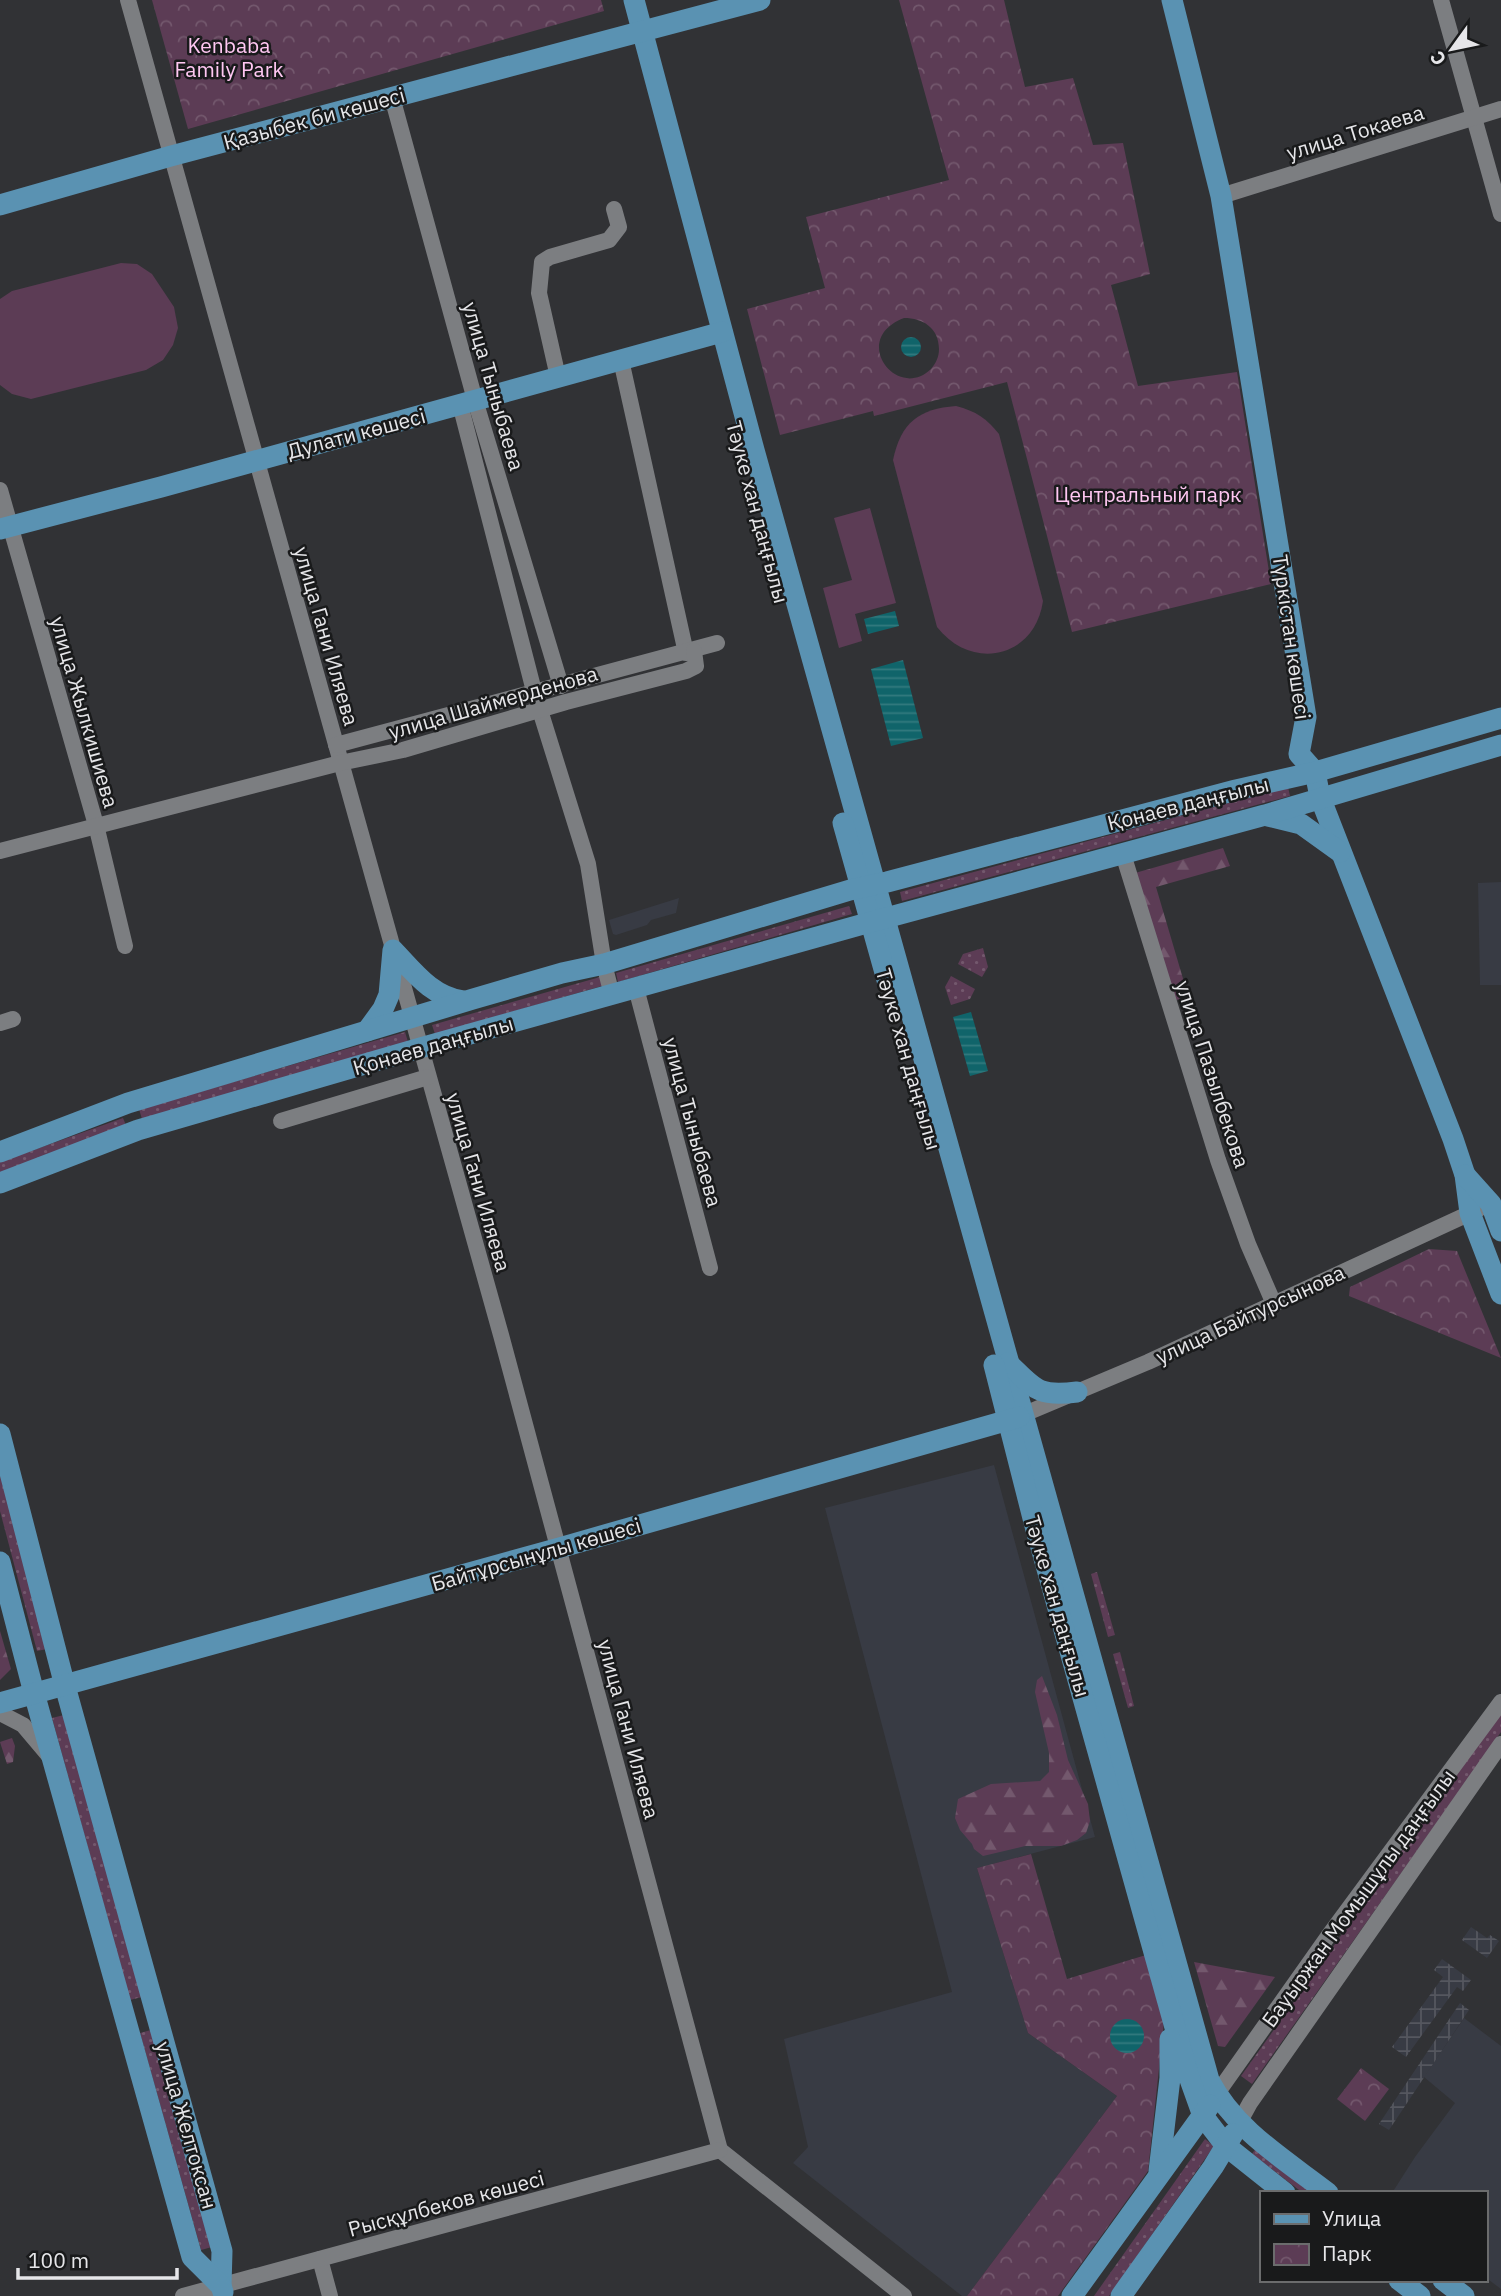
<svg xmlns="http://www.w3.org/2000/svg" width="1501" height="2296" font-family="'IBM Plex Sans',sans-serif">
  <style>
    .built { fill: #383b44 }
    .industrial { fill: url(#industrial-grid) }
    .grass { fill: url(#grass-dots) }
    .forest { fill: url(#forest-firs) }
    .park { fill: url(#park-crowns); fill-rule: evenodd }
    .pitch { fill: #5c3c55 }
    .water { fill: url(#water-rules) }
    .lines { fill: none; stroke-linecap: round; stroke-linejoin: round }
    .minor { stroke: #7c7e81; stroke-width: 16 }
    .major { stroke: #5a92b2; stroke-width: 21 }
    .labels { text-anchor: middle; dominant-baseline: central; stroke-width: 5; stroke-linejoin: round; paint-order: stroke }
    .park-label { font-size: 21px; fill: #ffc7f2; stroke: #191a1b }
    .street-label { font-size: 21px; fill: #e6e6e9; stroke: #191a1b }
  </style>
  <defs>
    <pattern id="industrial-grid" width="8" height="8" patternUnits="userSpaceOnUse" patternTransform="scale(1.75)"><rect width="8" height="8" fill="#383b44"/><path d="M0 4h8M4 0v8" fill="none" stroke="#55575f"/></pattern>
    <pattern id="grass-dots" width="8" height="8" patternUnits="userSpaceOnUse" patternTransform="scale(1.75)"><rect width="8" height="8" fill="#5c3c55"/><path d="M2 2h.1M6 6h.1" fill="none" stroke="#73586d" stroke-width="1.8" stroke-linecap="round"/></pattern>
    <pattern id="forest-firs" width="22" height="20" patternUnits="userSpaceOnUse" patternTransform="scale(1.75)"><rect width="22" height="20" fill="#5c3c55"/><path d="M5 1l3.5 6h-7zM16 11l3.5 6h-7z" fill="#73586d"/></pattern>
    <pattern id="park-crowns" width="20" height="18" patternUnits="userSpaceOnUse" patternTransform="scale(1.75)"><rect width="20" height="18" fill="#5c3c55"/><path d="M2 6a3 3 0 1 1 6 0M12 15a3 3 0 1 1 6 0" fill="none" stroke="#73586d"/></pattern>
    <pattern id="water-rules" width="6" height="5" patternUnits="userSpaceOnUse" patternTransform="scale(1.75)"><rect width="6" height="5" fill="#10646a"/><path d="M0 2.5h6" fill="none" stroke="#337a7f"/></pattern>
  </defs>
  <rect width="100%" height="100%" fill="#313235"/>
  <g class="built">
    <path d="M1501 882V985H1480L1478 883Z"/>
    <path d="M679 898 676 913 651 920 647 925 616 935 613 934 609 920Z"/>
    <path d="M994 1465 1095 1837 977 1868 1028 2033 1117 2096 967 2296H962L793 2163 808 2147 784 2039 952 1992 825 1508Z"/>
    <path d="M1464 2018 1501 2046V2289L1485 2277V2193H1392L1415 2157 1455 2103 1424 2077Z"/>
  </g>
  <g class="industrial">
    <path d="M1471 1927 1487 1938 1490 1935 1499 1941 1487 1958 1462 1940Z"/>
    <path d="M1442 1959 1471 1980 1463 1991 1457 1987 1406 2057 1392 2047 1443 1977 1434 1970Z"/>
    <path d="M1460 2003 1469 2010 1389 2130 1379 2124Z"/>
  </g>
  <g class="grass">
    <path d="M1288 787 1290 796 902 901 900 892Z"/>
    <path d="M849 906 852 914 618 982 616 973Z"/>
    <path d="M983 948 988 967 982 977 958 964 963 954Z"/>
    <path d="M951 976 975 989 970 999 951 1005 945 987Z"/>
    <path d="M600 977 602 986 435 1034 432 1025Z"/>
    <path d="M405 1032 408 1042 142 1119 139 1109Z"/>
    <path d="M123 1118 127 1128 0 1173V1162Z"/>
    <path d="M0 1472 47 1649 37 1651 0 1511Z"/>
    <path d="M1097 1572 1115 1635 1108 1637 1091 1574Z"/>
    <path d="M1120 1652 1134 1706 1128 1708 1113 1654Z"/>
    <path d="M1501 1711V1732L1252 2084 1241 2076Z"/>
    <path d="M64 1715 142 1997 130 2000 52 1718Z"/>
    <path d="M151 2030 212 2247 201 2250 140 2033Z"/>
    <path d="M1205 2139 1214 2146 1109 2296H1094Z"/>
    <path d="M1256 2148 1315 2193H1303L1252 2154Z"/>
  </g>
  <g class="forest">
    <path d="M1223 848 1230 866 1156 887 1189 999 1172 1000 1135 873Z"/>
    <path d="M0 1631 11 1669 0 1680Z"/>
    <path d="M1042 1676 1057 1715 1068 1760 1088 1804 1090 1821 1086 1833 1077 1840 1061 1846H1025L983 1856 974 1849 972 1844 960 1830 955 1818 958 1799 991 1784 1040 1781 1049 1772V1753L1035 1692 1037 1680Z"/>
    <path d="M12 1738 15 1746 13 1762 7 1764 0 1742Z"/>
    <path d="M1194 1962 1275 1977 1225 2047 1218 2046Z"/>
  </g>
  <g class="park">
    <path d="M152 0H601L604 11 188 129Z"/>
    <path d="M899 0H1004L1025 87 1073 78 1093 145 1123 143 1150 274 1111 285 1138 386 1237 372 1271 584 1072 632 1007 382 874 416 873 411 780 435 747 309 825 288 806 217 949 180ZM904 318C923 318 939 328 939 349 939 357 936 363 931 369 897 402 849 339 904 318Z"/>
    <path d="M1429 1249 1457 1251 1501 1358 1349 1296 1350 1287Z"/>
    <path d="M1031 1854 1067 1979 1146 1955 1164 2022 1148 2171 1058 2296H967L1117 2096 1028 2033 977 1868Z"/>
    <path d="M1361 2068 1389 2089 1365 2121 1337 2099Z"/>
  </g>
  <g class="pitch">
    <path d="M121 263 137 264 152 274 174 307 178 328 173 345 163 360 146 370 31 399 12 394 0 385V299L12 291Z"/>
    <path d="M956 406C976 411 987 419 999 434L1043 601C1035 658 972 672 937 627L893 460C901 422 919 409 956 406Z"/>
    <path d="M870 508 896 603 855 614 862 641 839 648 823 588 852 580 834 518Z"/>
  </g>
  <g class="water">
    <circle cx="911" cy="347" r="10"/>
    <path d="M895 611 899 626 868 634 864 619Z"/>
    <path d="M903 660 923 738 891 746 871 669Z"/>
    <path d="M971 1012 988 1071 970 1076 953 1017Z"/>
    <circle cx="1127" cy="2036" r="17"/>
  </g>
  <g class="lines">
    <g class="minor">
      <path d="M128 0 501 1335 720 2150 904 2296"/>
      <path d="M1441 0 1501 214"/>
      <path d="M392 97 475 400 561 686"/>
      <path d="M1221 196 1501 109"/>
      <path d="M621 360 686 653"/>
      <path d="M558 377 539 293 542 262 550 257 609 240 619 227 614 209"/>
      <path d="M460 404 534 691 588 864 604 964 612 995"/>
      <path d="M0 490 96 825 125 946"/>
      <path d="M336 745 717 643"/>
      <path d="M0 851 340 763 403 750 566 702 686 671 696 666 694 651"/>
      <path d="M1123 854 1218 1160 1248 1244 1274 1304"/>
      <path d="M636 988 710 1268"/>
      <path d="M0 1023 13 1019"/>
      <path d="M281 1121 428 1077"/>
      <path d="M1022 1415 1148 1362 1479 1209"/>
      <path d="M0 1713 23 1725 50 1757"/>
      <path d="M1216 2095 1329 1935 1501 1702"/>
      <path d="M1239 2123 1250 2103 1501 1744"/>
      <path d="M320 2259 330 2296"/>
      <path d="M183 2296 720 2150"/>
    </g>
    <g class="major">
      <path d="M634 0 754 450 1209 2080C1235 2130 1284 2159 1328 2193"/>
      <path d="M1172 0 1221 196 1306 717 1299 754 1315 772 1320 797 1453 1139 1465 1175 1470 1213 1501 1294"/>
      <path d="M0 205 171 156 760 0"/>
      <path d="M0 529 161 487 722 332"/>
      <path d="M1268 816 1301 824 1340 852"/>
      <path d="M843 823 887 980"/>
      <path d="M367 1031 383 1009 389 995 393 950C414 972 432 997 463 1001"/>
      <path d="M0 1152 128 1103 473 999 562 973 604 964 850 890 887 882 1236 790 1315 772 1501 718"/>
      <path d="M1465 1175 1491 1204 1501 1231"/>
      <path d="M0 1183 138 1130 420 1048 860 925 1265 815 1501 745"/>
      <path d="M1008 1363C1035 1389 1037 1397 1077 1392"/>
      <path d="M994 1365 1035 1526 1188 2074 1203 2116 1226 2146 1285 2193"/>
      <path d="M0 1434 65 1686 222 2251 221 2286"/>
      <path d="M0 1562 34 1693 192 2257 221 2286 223 2292"/>
      <path d="M0 1703 559 1548 1019 1417"/>
      <path d="M1159 2171 1170 2078V2039"/>
      <path d="M1399 2280 1420 2296"/>
      <path d="M1443 2280 1464 2296"/>
      <path d="M1072 2296 1210 2105"/>
      <path d="M1121 2296 1213 2167 1233 2134"/>
    </g>
  </g>
  <g class="labels">
    <g class="park-label">
      <text x="229" y="45">Kenbaba<tspan x="229" dy="24">Family Park</tspan></text>
      <text x="1148" y="494">Центральный парк</text>
    </g>
    <g class="street-label">
      <text transform="translate(314 118) rotate(-15)">Қазыбек би көшесі</text>
      <text transform="translate(1355 132) rotate(-17)">улица Токаева</text>
      <text transform="translate(494 386) rotate(74)">улица Тыныбаева</text>
      <text transform="translate(356 433) rotate(-15)">Дулати көшесі</text>
      <text transform="translate(758 512) rotate(75)">Тәуке хан даңғылы</text>
      <text transform="translate(327 636) rotate(74)">улица Гани Иляева</text>
      <text transform="translate(1292 637) rotate(82)">Түркістан көшесі</text>
      <text transform="translate(493 702) rotate(-16)">улица Шаймерденова</text>
      <text transform="translate(85 712) rotate(74)">улица Жылкишиева</text>
      <text transform="translate(1188 803) rotate(-14)">Қонаев даңғылы</text>
      <text transform="translate(433 1045) rotate(-16)">Қонаев даңғылы</text>
      <text transform="translate(909 1059) rotate(74)">Тәуке хан даңғылы</text>
      <text transform="translate(1213 1074) rotate(72)">улица Пазылбекова</text>
      <text transform="translate(693 1122) rotate(75)">улица Тыныбаева</text>
      <text transform="translate(479 1182) rotate(74)">улица Гани Иляева</text>
      <text transform="translate(1250 1314) rotate(-25)">улица Байтурсынова</text>
      <text transform="translate(536 1554) rotate(-16)">Байтұрсынұлы көшесі</text>
      <text transform="translate(1058 1606) rotate(74)">Тәуке хан даңғылы</text>
      <text transform="translate(629 1729) rotate(75)">улица Гани Иляева</text>
      <text transform="translate(1358 1898) rotate(-54)">Бауыржан Момышұлы даңғылы</text>
      <text transform="translate(187 2125) rotate(74)">улица Желтоксан</text>
      <text transform="translate(446 2203) rotate(-15)">Рысқұлбеков көшесі</text>
    </g>
  </g>
  <rect x="1260" y="2191" width="228" height="91" fill="#191a1b" stroke="#6b6c6d" stroke-width="2"/>
  <rect x="1274" y="2214" width="35" height="10" fill="#5a92b2" stroke="#6b6c6d" stroke-width="2"/>
  <text x="1322" y="2226" font-size="21" fill="#e6e6e9">Улица</text>
  <rect x="1274" y="2244" width="35" height="21" fill="url(#park-crowns)" stroke="#6b6c6d" stroke-width="2"/>
  <text x="1322" y="2261" font-size="21" fill="#e6e6e9">Парк</text>
  <g transform="translate(1452 49) rotate(237)" stroke="#191a1b" stroke-width="5" paint-order="stroke">
  <path d="M0-5L12 26L0 18L-12 26Z" fill="#e6e6e9"/>
  <text y="-10" font-size="19" font-weight="bold" text-anchor="middle" fill="#e6e6e9">С</text>
  </g>
  <path d="M18 2268v10h159v-10" fill="none" stroke="#e6e6e9" stroke-width="3.5"/>
  <text x="28" y="2268" font-size="21" fill="#e6e6e9" stroke="#191a1b" stroke-width="5" paint-order="stroke">100 m</text>
</svg>
